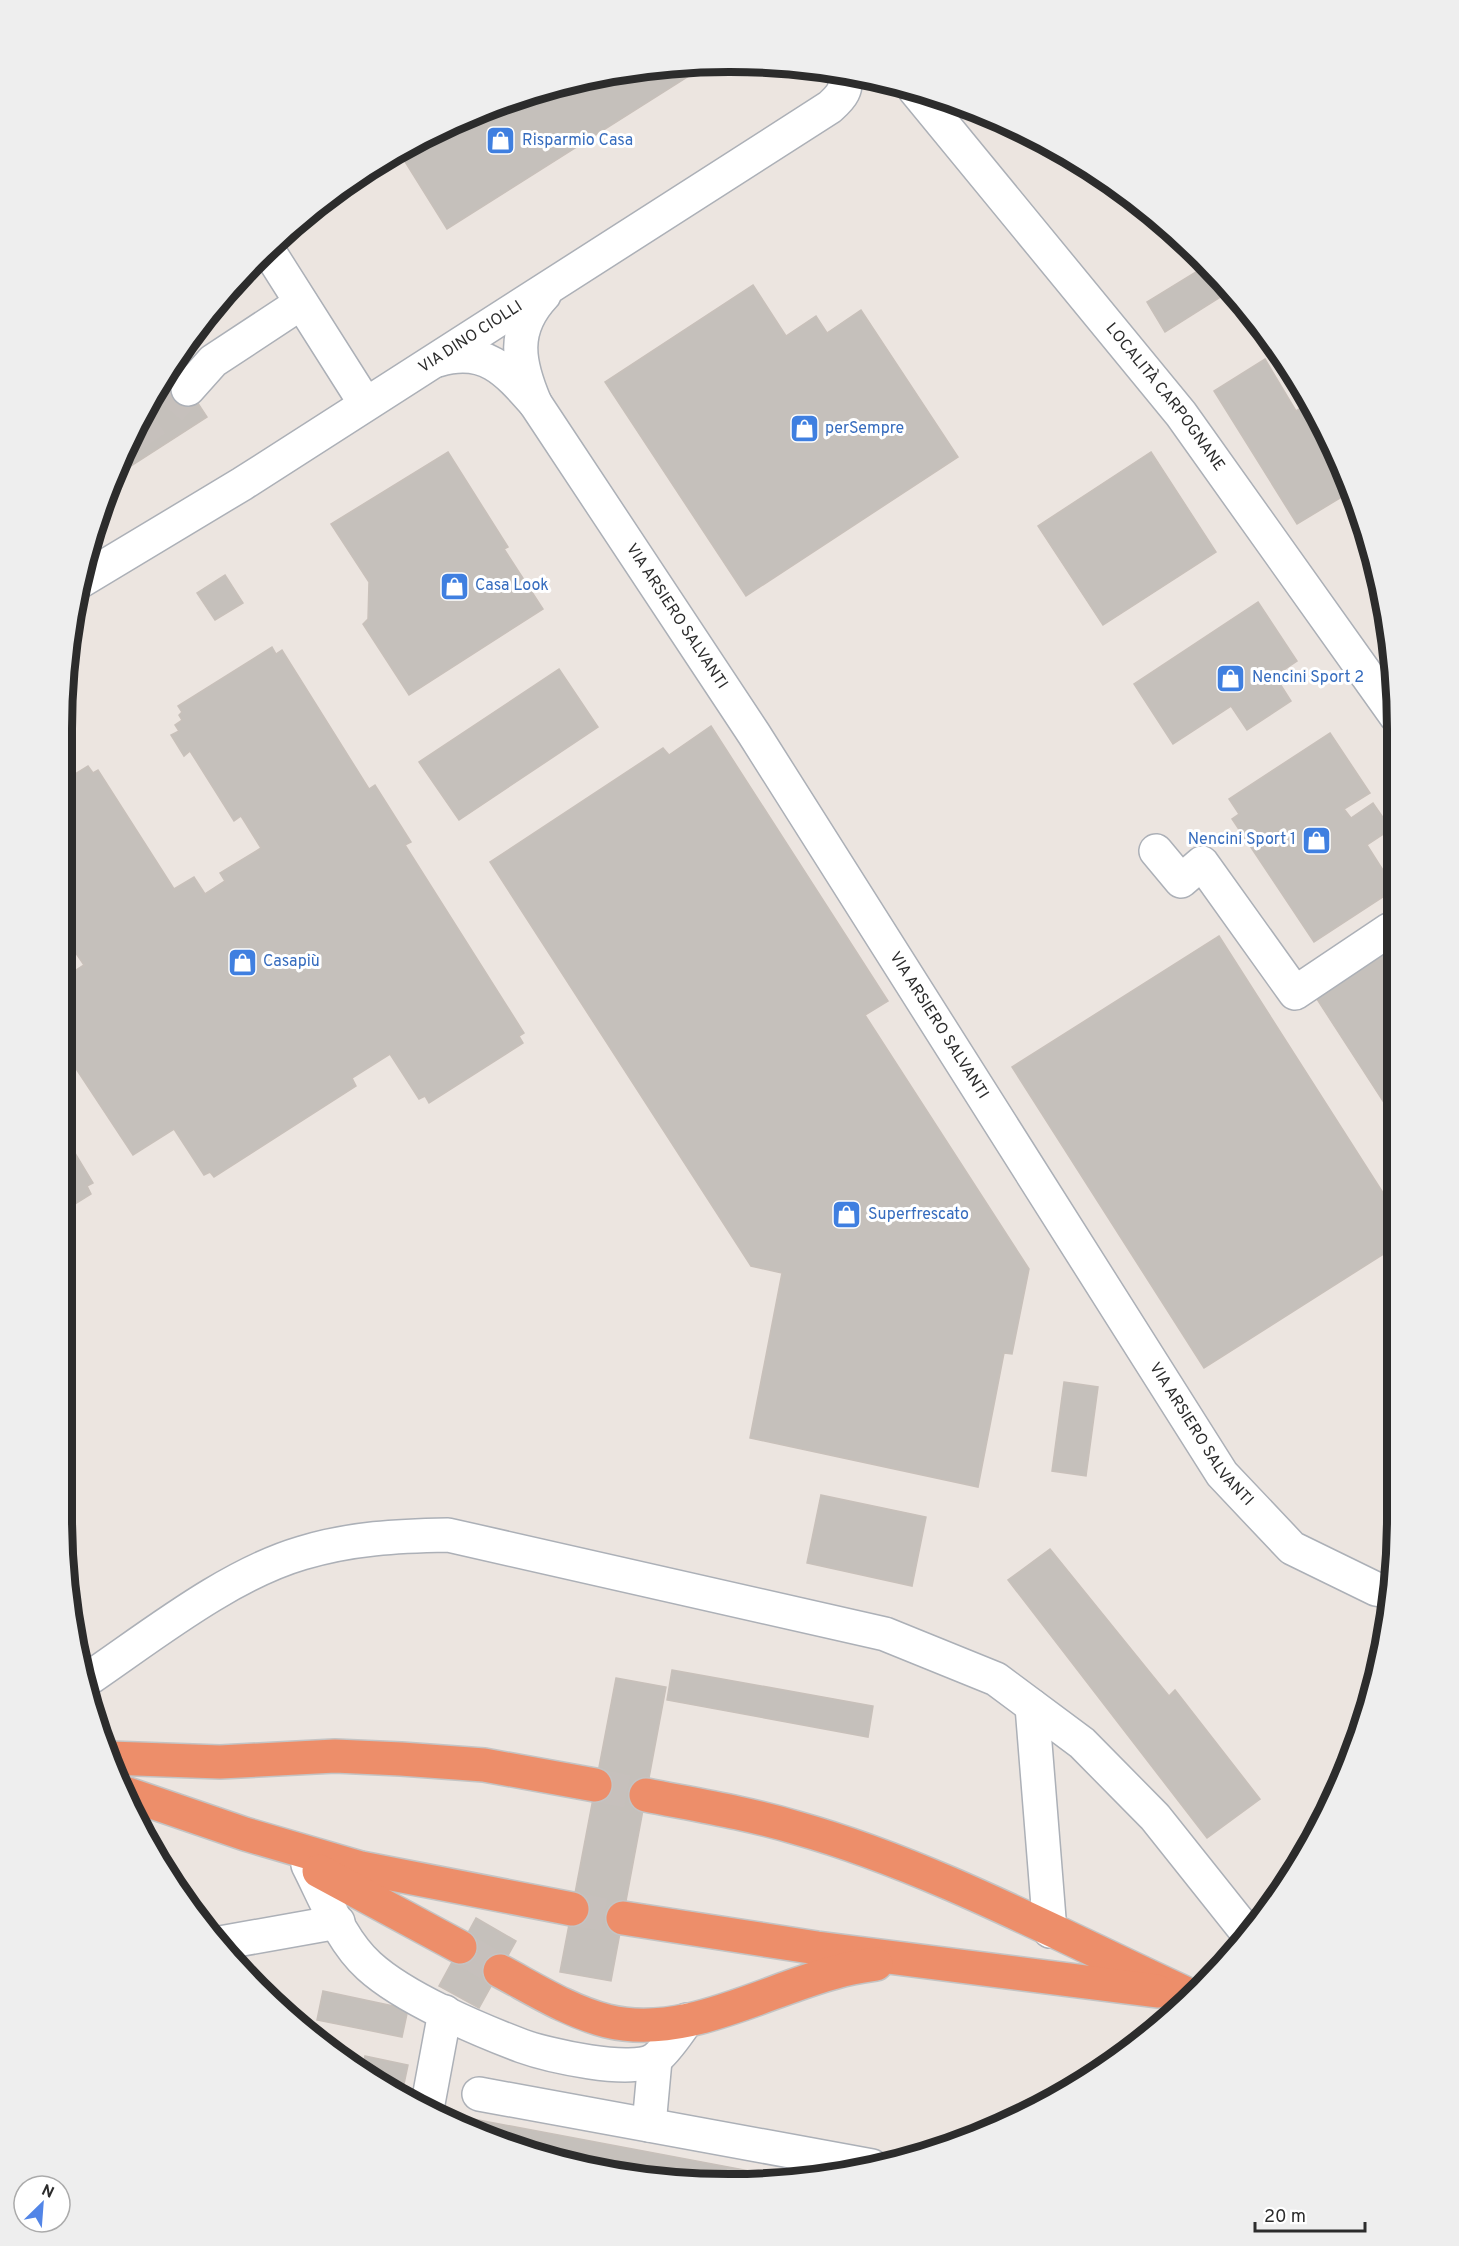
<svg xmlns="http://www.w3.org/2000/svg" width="1459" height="2246" font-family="Overpass,sans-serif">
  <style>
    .building { fill: #c5c0bb; stroke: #c8c0ba; stroke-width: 1.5 }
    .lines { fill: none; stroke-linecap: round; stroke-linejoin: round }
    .minor-tunnel { stroke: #c6c0bc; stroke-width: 33; stroke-dasharray: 33 16; stroke-linecap: butt }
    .highway-tunnel { stroke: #c6c0bc; stroke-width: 33; stroke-dasharray: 33 16; stroke-linecap: butt }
    .minor-casing { stroke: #acb0b7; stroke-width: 36 }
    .highway-casing { stroke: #c4c4c4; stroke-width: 36 }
    .minor { stroke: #fff; stroke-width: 33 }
    .highway { stroke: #ed8e6a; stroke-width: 33 }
    .labels { text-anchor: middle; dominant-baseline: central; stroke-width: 6; stroke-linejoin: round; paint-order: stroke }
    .shop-label { font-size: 16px; fill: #366cbe; stroke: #fff; text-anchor: start }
    .street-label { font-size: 16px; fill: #2c2c2c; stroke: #fff }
    .rim { fill: none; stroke: #2c2c2c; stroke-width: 8 }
  </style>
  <rect width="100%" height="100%" fill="#ece5e0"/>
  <g class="building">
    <path d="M685 63 708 64 447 229 399 152 434 131 556 84Z"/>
    <path d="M1204 267 1222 296 1165 332 1147 302Z"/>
    <path d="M753 285 786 336 816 316 827 333 861 310 958 457 746 596 605 382Z"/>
    <path d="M1238 300 1260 323 1268 337 1261 341 1235 301Z"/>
    <path d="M1265 359 1296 411 1309 403 1329 434 1350 492 1297 524 1214 391Z"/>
    <path d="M176 370 207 417 114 477 130 434 170 374Z"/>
    <path d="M448 452 508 547 504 549 543 609 409 695 363 624 368 619 369 582 331 524Z"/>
    <path d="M1151 452 1216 552 1103 625 1038 526Z"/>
    <path d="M225 575 243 603 215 620 197 593Z"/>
    <path d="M1258 602 1297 661 1275 676 1291 701 1247 730 1231 706 1173 744 1134 684Z"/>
    <path d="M272 647 276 654 282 650 369 789 375 785 411 842 405 845 524 1033 519 1036 523 1043 429 1103 425 1096 419 1099 390 1054 352 1078 356 1086 214 1177 210 1172 204 1175 174 1129 133 1155 67 1055V976L84 965 67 940V779L88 766 93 773 98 770 174 889 194 877 205 894 225 881 220 873 261 848 241 816 234 821 190 751 184 756 171 735 179 731 175 725 182 720 179 715 182 712 178 706Z"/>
    <path d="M559 669 598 727 459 820 419 762Z"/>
    <path d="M711 726 888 1001 865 1015 1029 1269 1012 1354 1004 1353 978 1487 750 1438 782 1273 751 1266 490 862 663 748 669 755Z"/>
    <path d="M1330 733 1370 793 1344 809 1351 818 1373 803 1391 829 1367 845 1395 889 1314 942 1232 819 1239 814 1229 799Z"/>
    <path d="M1219 936 1394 1210 1393 1248 1204 1368 1012 1067Z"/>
    <path d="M1395 944 1394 1118 1315 996Z"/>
    <path d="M67 1140 93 1183 87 1186 91 1194 67 1209Z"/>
    <path d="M1064 1382 1098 1387 1086 1476 1052 1471Z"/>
    <path d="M821 1495 926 1517 912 1586 807 1563Z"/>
    <path d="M1050 1549 1169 1696 1175 1690 1260 1799 1207 1838 1008 1580Z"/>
    <path d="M672 1670 873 1706 868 1737 667 1700Z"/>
    <path d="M616 1678 666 1687 611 1981 560 1972Z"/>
    <path d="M476 1918 516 1941 479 2008 439 1986Z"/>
    <path d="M323 1991 408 2009 402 2037 317 2020Z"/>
    <path d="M365 2056 408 2065 401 2098 362 2072Z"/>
    <path d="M452 2115 750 2171 748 2182 729 2184 600 2172 514 2149 451 2120Z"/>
  </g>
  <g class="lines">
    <path class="minor-tunnel" d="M129 438 169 411 188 389"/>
    <g class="highway-tunnel">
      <path d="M595 1785 646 1795"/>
      <path d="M572 1909 623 1918"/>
      <path d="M460 1947 500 1971"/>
    </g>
    <defs>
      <g id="minor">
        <path id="s1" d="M915 90 1181 414 1396 716"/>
        <path d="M268 250 365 403"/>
        <path d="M438 360C485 346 506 370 535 403 518 363 511 330 544 295"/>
        <path d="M188 389 213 361 301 303"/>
        <path id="s2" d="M535 403 754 734 1222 1474 1292 1548 1376 1589 1392 1592"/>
        <path id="s3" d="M79 582 242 484 830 107C841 97 849 89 843 73"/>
        <path d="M1156 851 1181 881 1202 863 1295 993 1389 930"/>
        <path d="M85 1681C150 1637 227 1575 302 1553 351 1538 398 1536 448 1535L885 1634 996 1679 1082 1743 1155 1817 1249 1935"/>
        <path d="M1032 1706 1050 1931"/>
        <path d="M308 1865C325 1898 341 1941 369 1966 404 1998 477 2029 522 2046 547 2055 633 2075 655 2059 667 2050 678 2032 687 2020"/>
        <path d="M220 1943 338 1922"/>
        <path d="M479 2094 872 2166"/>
        <path d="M427 2109 445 2012"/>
        <path d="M649 2125 655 2060"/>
      </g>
      <g id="highway">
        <path d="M110 1758 220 1762 335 1756 401 1759 484 1765 595 1785"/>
        <path d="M128 1794 245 1834 361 1868 572 1909"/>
        <path d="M646 1795C697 1805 747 1813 797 1828 929 1865 1063 1937 1187 1994"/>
        <path d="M319 1871 460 1947"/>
        <path d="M623 1918 817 1948 1157 1991"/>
        <path d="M500 1971C534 1989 568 2011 607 2021 684 2040 763 1991 836 1972 849 1968 863 1966 876 1964"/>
      </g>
    </defs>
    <use href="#minor" class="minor-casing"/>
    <use href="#highway" class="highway-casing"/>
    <use href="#minor" class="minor"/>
    <use href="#highway" class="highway"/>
  </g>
  <defs>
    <symbol id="shop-square" viewBox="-11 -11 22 22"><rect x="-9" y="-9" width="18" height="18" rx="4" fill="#3f7fe0" stroke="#fff"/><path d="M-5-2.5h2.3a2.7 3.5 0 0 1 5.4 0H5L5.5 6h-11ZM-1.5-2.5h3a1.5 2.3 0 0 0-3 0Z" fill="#fff"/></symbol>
  </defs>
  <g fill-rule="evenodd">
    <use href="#shop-square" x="484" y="124" width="33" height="33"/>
    <use href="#shop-square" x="788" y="412" width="33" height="33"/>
    <use href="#shop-square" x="438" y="570" width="33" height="33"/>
    <use href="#shop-square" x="1214" y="662" width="33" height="33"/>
    <use href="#shop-square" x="1300" y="824" width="33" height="33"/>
    <use href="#shop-square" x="226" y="946" width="33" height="33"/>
    <use href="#shop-square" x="830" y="1198" width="33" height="33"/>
  </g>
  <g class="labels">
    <g class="shop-label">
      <text x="522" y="141">Risparmio Casa</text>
      <text x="825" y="429">perSempre</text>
      <text x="475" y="586">Casa Look</text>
      <text x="1252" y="678">Nencini Sport 2</text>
      <text x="1296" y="840" text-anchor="end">Nencini Sport 1</text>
      <text x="263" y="962">Casapiù</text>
      <text x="868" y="1215">Superfrescato</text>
    </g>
    <g class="street-label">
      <text stroke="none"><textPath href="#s3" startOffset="462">VIA DINO CIOLLI</textPath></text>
      <text stroke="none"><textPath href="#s1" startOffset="396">LOCALITÀ CARPOGNANE</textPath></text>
      <text stroke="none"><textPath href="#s2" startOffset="256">VIA ARSIERO SALVANTI</textPath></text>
      <text stroke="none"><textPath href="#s2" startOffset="742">VIA ARSIERO SALVANTI</textPath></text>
      <text stroke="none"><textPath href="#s2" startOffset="1228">VIA ARSIERO SALVANTI</textPath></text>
    </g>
  </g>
  <path d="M0 0H1459V2246H0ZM729 72H730A657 657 0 0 1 1387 729V1517A657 657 0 0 1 730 2174H729A657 657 0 0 1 72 1517V729A657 657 0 0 1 729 72Z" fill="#eee" fill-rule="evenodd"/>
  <path class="rim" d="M729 72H730A657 657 0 0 1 1387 729V1517A657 657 0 0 1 730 2174H729A657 657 0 0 1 72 1517V729A657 657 0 0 1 729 72Z"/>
  <g transform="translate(42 2204) rotate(25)"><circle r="28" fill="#ffffff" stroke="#ababab" stroke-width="1.5"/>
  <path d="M0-4.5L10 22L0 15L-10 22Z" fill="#5285e7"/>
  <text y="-9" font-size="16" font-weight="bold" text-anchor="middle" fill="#2c2c2c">N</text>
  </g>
  <path d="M1255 2222v9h110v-9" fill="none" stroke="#2c2c2c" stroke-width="3"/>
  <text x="1264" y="2222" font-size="18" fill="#2c2c2c" stroke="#ffffff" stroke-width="4.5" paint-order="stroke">20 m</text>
</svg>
